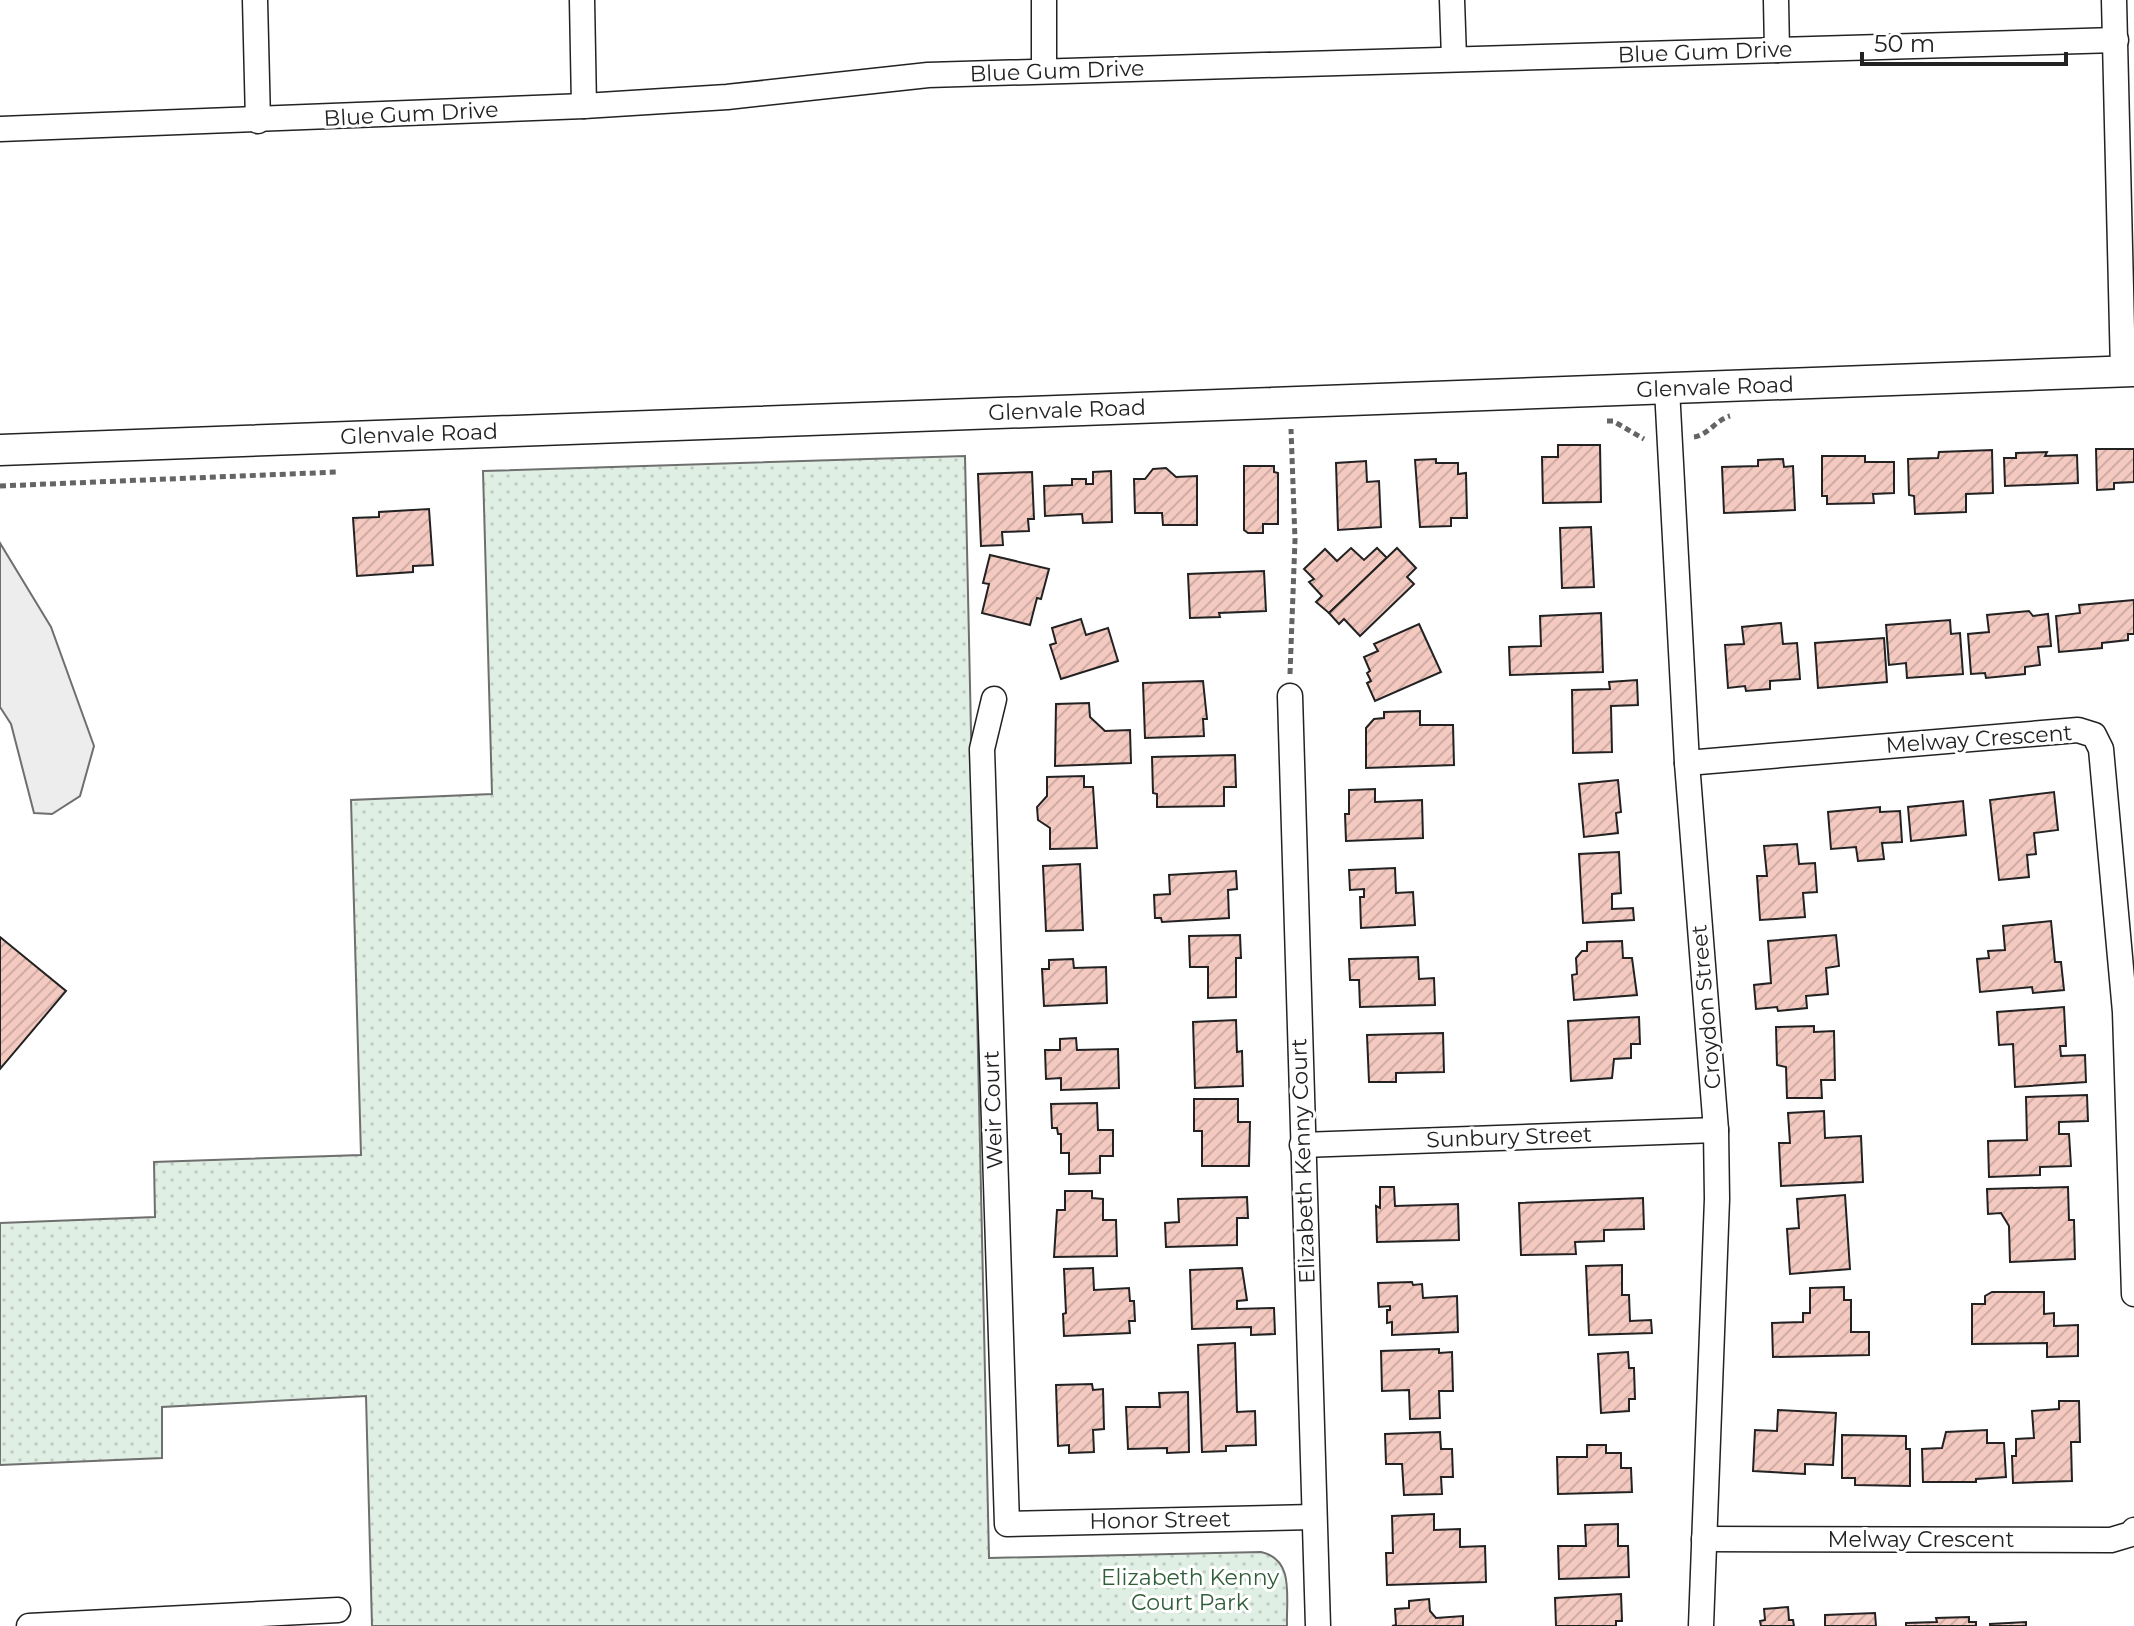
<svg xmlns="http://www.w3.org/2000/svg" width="2134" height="1626" font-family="Montserrat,sans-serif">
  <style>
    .grass { fill: url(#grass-dots); stroke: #6f6f6f; stroke-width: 2 }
    .parking { fill: #ededed; stroke: #6f6f6f; stroke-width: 2 }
    .building { fill: url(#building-hatch); stroke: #222; stroke-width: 2 }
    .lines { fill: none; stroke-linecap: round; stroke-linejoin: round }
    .minor-casing { stroke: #222; stroke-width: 27 }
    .tertiary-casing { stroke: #222; stroke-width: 33 }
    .path { stroke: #646464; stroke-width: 5; stroke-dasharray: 6 4; stroke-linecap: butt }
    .minor { stroke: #fff; stroke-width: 24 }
    .tertiary { stroke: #fff; stroke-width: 30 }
    .labels { text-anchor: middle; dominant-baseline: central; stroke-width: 6; stroke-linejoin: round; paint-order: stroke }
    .street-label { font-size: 22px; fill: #222; stroke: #fff }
    .park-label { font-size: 22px; fill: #2f5e38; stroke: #fff }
  </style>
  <defs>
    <pattern id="grass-dots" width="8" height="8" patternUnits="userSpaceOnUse" patternTransform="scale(2)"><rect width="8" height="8" fill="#e0efe3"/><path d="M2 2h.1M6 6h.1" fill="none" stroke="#c0cdc2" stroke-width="1.8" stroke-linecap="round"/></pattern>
    <pattern id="building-hatch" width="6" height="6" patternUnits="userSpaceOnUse" patternTransform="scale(2)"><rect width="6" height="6" fill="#f3c9c0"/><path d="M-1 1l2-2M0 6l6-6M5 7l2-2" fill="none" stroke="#d0aca5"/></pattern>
  </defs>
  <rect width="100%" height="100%" fill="#fff"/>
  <path class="grass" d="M965 456 989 1558 1261 1552C1295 1559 1286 1598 1287 1626H372L366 1396 162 1407V1458L0 1465V1223L155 1217 154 1162 361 1155 351 800 492 794 483 471Z"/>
  <path class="parking" d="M0 543 51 627 94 746 80 796 52 814 34 813 11 724 0 707Z"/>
  <g class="building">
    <path d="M1558 445H1600L1601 502 1543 503 1542 457H1558Z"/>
    <path d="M2096 449H2134V482L2114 483V489L2097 490Z"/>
    <path d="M1992 450 1993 493 1966 494V512L1915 514 1914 496 1909 495 1908 459 1938 458 1939 452Z"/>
    <path d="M2047 452 2045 456 2077 455 2078 483 2005 486 2004 458H2016V453Z"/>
    <path d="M1822 456H1865V462H1894V493L1873 494 1874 503 1827 504V496H1822Z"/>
    <path d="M1436 459V463H1458V474L1466 473 1467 518H1451V526L1420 527 1415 460Z"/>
    <path d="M1783 459 1784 467 1793 466 1795 510 1724 513 1722 467 1758 466V460Z"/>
    <path d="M1366 461 1367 482 1379 481 1381 527 1338 530 1336 463Z"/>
    <path d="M1244 466H1274V472L1278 473V524H1263V533H1248L1244 530Z"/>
    <path d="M1166 468 1176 477 1197 476V525H1163L1162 513H1135L1134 479H1145L1153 469Z"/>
    <path d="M1111 471 1112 522 1083 523 1082 514 1045 516 1044 486 1072 485V479H1086V484H1093V472Z"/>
    <path d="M1032 472 1034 519H1028L1029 531 1002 532 1003 545 981 546 978 474Z"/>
    <path d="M429 509 433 565 413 566V572L357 576 353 518 379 517V512Z"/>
    <path d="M1591 527 1594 587 1562 588 1560 528Z"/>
    <path d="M1351 548 1364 560 1377 548 1387 558 1329 613 1316 602 1322 596 1309 582 1314 579 1304 569 1325 549 1337 561Z"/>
    <path d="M1397 548 1416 568 1407 577 1414 584 1360 636 1344 619 1339 624 1329 613Z"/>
    <path d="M990 555 1049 569 1041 599 1037 598 1030 625 982 613 989 584 983 583Z"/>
    <path d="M1264 571 1266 611 1219 613 1220 617 1190 618 1188 574Z"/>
    <path d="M2134 600V634H2128V640L2102 643V648L2059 652 2056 616 2080 613 2079 605Z"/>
    <path d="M2029 611 2033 616 2048 614 2051 646 2038 647 2040 665 2025 667V674L1986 678 1985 673 1971 674 1968 634 1989 632 1987 615Z"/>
    <path d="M1601 613 1603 672 1510 675 1509 647 1541 646 1540 616Z"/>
    <path d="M1081 619 1086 635 1108 628 1118 661 1061 679 1050 645 1056 643 1052 628Z"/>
    <path d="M1950 620 1951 634 1960 633 1963 674 1907 678 1906 663 1889 665 1886 625Z"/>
    <path d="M1781 623 1783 644 1797 643 1800 679 1770 681V689L1746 691 1745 686 1728 688 1725 645 1744 644 1742 627Z"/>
    <path d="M1419 624 1441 672 1375 701 1367 683 1371 681 1367 673 1370 671 1364 657 1378 651 1374 644Z"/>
    <path d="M1884 638 1887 682 1818 688 1815 643Z"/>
    <path d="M1637 680 1638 705 1611 706 1612 752 1573 753 1572 690 1610 689 1609 682Z"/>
    <path d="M1203 681 1207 719H1203L1204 736 1145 738 1143 683Z"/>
    <path d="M1089 703 1090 717 1105 731 1130 730 1131 763 1055 766 1056 704Z"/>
    <path d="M1420 711V725H1453L1454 765 1366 768V728L1374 719 1384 718V712Z"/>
    <path d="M1235 755 1236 787H1224V806L1157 807V794L1153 793 1152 757Z"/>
    <path d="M1084 776V787H1093L1097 848 1050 849V828L1038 820 1037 807 1047 796V777Z"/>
    <path d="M1618 780 1621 812 1616 813 1618 833 1584 837 1579 784Z"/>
    <path d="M1375 789V802L1422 800 1423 838 1346 841 1345 814H1349V790Z"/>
    <path d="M2054 792 2058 830 2034 833 2036 854 2027 855 2029 877 1999 880 1990 800Z"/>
    <path d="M1963 801 1966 835 1911 841 1908 807Z"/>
    <path d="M1880 807V812L1900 811 1902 842 1882 843 1884 859 1858 861 1856 847 1831 849 1828 812Z"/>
    <path d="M1797 844 1799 864 1815 863 1817 892 1803 893 1805 917 1760 920 1757 876H1767L1764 846Z"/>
    <path d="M1619 852 1621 893 1612 894V909L1633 908 1634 920 1583 923 1579 854Z"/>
    <path d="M1080 864 1083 930 1046 931 1043 866Z"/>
    <path d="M1395 868 1396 893 1413 892 1415 925 1361 928 1360 897H1364V889L1350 890 1349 870Z"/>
    <path d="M1236 871 1237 889 1228 890 1229 918 1162 922 1161 918H1155L1154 895 1170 894 1169 875Z"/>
    <path d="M2051 921 2055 962H2061L2064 990 2033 993 2032 987 1980 992 1977 959 1989 958 1988 951 2005 950 2003 926Z"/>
    <path d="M1240 935 1241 958H1236V997L1208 998V967H1190L1189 936Z"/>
    <path d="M1836 935 1839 966 1826 968 1828 994 1806 996 1807 1008 1778 1011 1777 1007 1756 1009 1754 985 1771 983 1768 941Z"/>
    <path d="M0 937 66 991 0 1069Z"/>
    <path d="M1622 941 1623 958H1632L1637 995 1574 1000 1572 975 1577 974 1576 958 1582 951H1587V942Z"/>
    <path d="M1418 957 1419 979 1434 978 1435 1005 1360 1007 1359 980H1350L1349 959Z"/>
    <path d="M1073 959 1074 968 1106 967 1107 1003 1044 1006 1042 969H1049V960Z"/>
    <path d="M2064 1007 2066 1046H2060L2061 1056 2085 1055 2086 1082 2015 1087 2013 1044 1999 1045 1997 1012Z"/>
    <path d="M1639 1017 1640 1044H1631V1058L1614 1059 1612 1078 1571 1081 1568 1021Z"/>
    <path d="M1236 1020 1237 1052 1242 1051 1243 1086 1195 1088 1193 1022Z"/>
    <path d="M1814 1026V1032L1834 1031 1835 1080H1821L1822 1098H1787L1786 1067 1777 1065 1776 1027Z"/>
    <path d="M1443 1033 1444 1072 1396 1073V1082H1369L1367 1035Z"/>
    <path d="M1076 1038 1077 1050 1118 1049 1119 1088 1061 1090V1078L1046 1079 1045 1050H1060V1039Z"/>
    <path d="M2087 1095 2088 1121 2059 1122V1134H2069L2071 1166 2040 1167V1175L1989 1177 1988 1141 2027 1140 2026 1097Z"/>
    <path d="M1194 1099H1238V1122H1250L1249 1166H1202V1131H1194Z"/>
    <path d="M1097 1103 1098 1130H1113V1156H1100V1173L1069 1174V1153H1061V1134H1058L1057 1128H1052L1051 1104Z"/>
    <path d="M1824 1111 1825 1138 1861 1136 1863 1182 1781 1186 1779 1143H1790L1788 1113Z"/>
    <path d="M1380 1187H1394L1395 1206 1458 1204 1459 1240 1377 1242 1376 1206 1380 1208Z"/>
    <path d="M2068 1187 2069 1220H2074L2075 1259 2010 1262 2009 1226 2001 1213 1988 1214 1987 1189Z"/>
    <path d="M1065 1191H1092V1198L1103 1199V1220H1116L1117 1256 1054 1257 1057 1210H1065Z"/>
    <path d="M1845 1195 1850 1269 1790 1274 1787 1229 1799 1228 1797 1199Z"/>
    <path d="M1247 1197 1248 1218H1237V1245L1166 1247 1165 1223 1179 1222 1178 1199Z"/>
    <path d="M1643 1198 1644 1229 1604 1230V1241L1575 1242 1576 1254 1521 1255 1519 1203Z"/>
    <path d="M1622 1265V1295H1629L1630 1321 1651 1320 1652 1333 1589 1335 1586 1266Z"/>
    <path d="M1093 1268 1094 1290 1129 1288 1130 1301H1134L1135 1321H1129L1130 1333 1064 1336 1063 1314 1066 1313 1064 1269Z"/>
    <path d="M1242 1268 1247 1300 1237 1301V1309L1274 1308 1275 1334 1251 1335V1327L1192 1329 1190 1270Z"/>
    <path d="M1412 1282 1413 1285 1422 1284 1423 1298 1457 1296 1458 1332 1392 1335V1322L1387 1323V1310H1390V1306L1379 1307 1378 1283Z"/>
    <path d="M1844 1287V1300H1851V1332H1869V1355L1773 1357 1772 1323 1803 1322V1313H1810V1288Z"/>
    <path d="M1992 1292H2044V1314L2054 1313V1326L2078 1325V1356L2047 1357V1343L1972 1344V1304H1985V1296Z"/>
    <path d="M1235 1343 1237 1412 1255 1411 1256 1445 1226 1446V1451L1202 1452 1198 1345Z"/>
    <path d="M1439 1349V1353L1452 1352 1453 1391H1439L1440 1418 1410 1419 1409 1390 1382 1391 1381 1351Z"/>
    <path d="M1628 1352 1629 1368H1634L1635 1399H1629V1411L1601 1413 1598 1354Z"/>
    <path d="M1092 1384 1093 1390 1103 1389 1104 1429 1093 1430 1094 1452 1069 1453V1445L1058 1446 1056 1385Z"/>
    <path d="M1188 1392 1189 1452 1167 1453V1448L1128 1449 1126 1407H1160L1159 1393Z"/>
    <path d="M2059 1401H2079L2080 1442H2071L2072 1481 2013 1483 2012 1456H2016V1439L2034 1438 2032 1411 2059 1409Z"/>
    <path d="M1778 1410 1836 1413 1833 1465 1805 1464V1474L1753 1471 1755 1430 1777 1431Z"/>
    <path d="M1987 1430V1443H2004L2006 1477 1976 1479V1482H1923L1922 1449 1942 1448 1946 1432Z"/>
    <path d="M1440 1432 1441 1449H1452L1453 1477H1441L1442 1494 1404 1495 1402 1464H1386L1385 1434Z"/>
    <path d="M1842 1435 1906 1436V1449H1910V1486L1855 1485V1478H1842Z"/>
    <path d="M1587 1445H1606V1453H1621V1468H1631L1632 1492 1558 1494 1557 1457H1587Z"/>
    <path d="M1434 1514V1530L1460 1529V1547L1485 1546 1486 1582 1387 1585 1386 1553H1393L1392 1516Z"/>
    <path d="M1618 1524V1546H1628L1629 1577 1559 1579 1558 1546H1586L1585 1525Z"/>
    <path d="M1621 1594 1622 1621H1616V1626H1556L1555 1598Z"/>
    <path d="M1429 1599 1430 1611 1436 1618 1463 1616V1626H1392L1396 1625 1395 1609 1409 1608V1601Z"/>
    <path d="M1788 1607 1789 1620H1793L1794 1626H1761L1760 1621 1765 1620 1764 1609Z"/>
    <path d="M1875 1613 1876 1626H1825V1615Z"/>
    <path d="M1969 1617V1622H1976V1626H1906V1623L1937 1622 1936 1618Z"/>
    <path d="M2026 1622V1626H1990V1624Z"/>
  </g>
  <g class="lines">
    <defs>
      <g id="minor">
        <path d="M255 0 258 121"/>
        <path d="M582 0 584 106"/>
        <path d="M1044 0V71"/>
        <path d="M1452 0 1454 58"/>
        <path d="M1776 0 1777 50"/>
        <path d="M2114 0 2123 371"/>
        <path d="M0 129 584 106 727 97 928 75 2116 40"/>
        <path d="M1667 389 1687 763 1716 1130 1717 1199 1701 1626"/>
        <path d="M1290 696 1318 1626"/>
        <path d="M994 699 982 749 1007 1524 1313 1517"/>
        <path d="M1687 763 2078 730 2094 735 2101 749 2125 1012 2134 1294"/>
        <path d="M1302 1145 1716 1130"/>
        <path d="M1704 1539 2111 1540 2131 1534 2134 1530"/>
        <path d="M29 1626 338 1610"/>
      </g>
      <path id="tertiary" d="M0 450 2134 371"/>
    </defs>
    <use href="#minor" class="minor-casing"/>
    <use href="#tertiary" class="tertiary-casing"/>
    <g class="path">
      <path d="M1607 421H1613L1644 439"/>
      <path d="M1694 437C1708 435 1716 420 1730 416"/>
      <path d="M0 486 337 472"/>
      <path d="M1290 674 1295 540 1291 429"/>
    </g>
    <use href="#minor" class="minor"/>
    <use href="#tertiary" class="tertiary"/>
  </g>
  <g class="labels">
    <g class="street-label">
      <text transform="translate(1705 52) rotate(-2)">Blue Gum Drive</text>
      <text transform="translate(1057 71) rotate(-2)">Blue Gum Drive</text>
      <text transform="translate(411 114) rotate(-3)">Blue Gum Drive</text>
      <text transform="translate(1715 387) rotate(-2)">Glenvale Road</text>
      <text transform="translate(1067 410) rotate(-2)">Glenvale Road</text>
      <text transform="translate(419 434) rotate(-2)">Glenvale Road</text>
      <text transform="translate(1979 739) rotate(-4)">Melway Crescent</text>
      <text transform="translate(1706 1007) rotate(-95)">Croydon Street</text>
      <text transform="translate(993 1110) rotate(-92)">Weir Court</text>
      <text transform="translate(1509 1137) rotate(-2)">Sunbury Street</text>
      <text transform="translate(1303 1161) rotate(-92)">Elizabeth Kenny Court</text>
      <text transform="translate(1160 1520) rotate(-1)">Honor Street</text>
      <text x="1921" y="1539">Melway Crescent</text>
    </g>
    <g class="park-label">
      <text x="1190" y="1577">Elizabeth Kenny<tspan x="1190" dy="25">Court Park</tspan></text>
    </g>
  </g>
  <path d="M1862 52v12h204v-12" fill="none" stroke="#222222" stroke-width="4"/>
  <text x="1874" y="52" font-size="24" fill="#222222" stroke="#ffffff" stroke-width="6" paint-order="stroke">50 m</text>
</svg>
